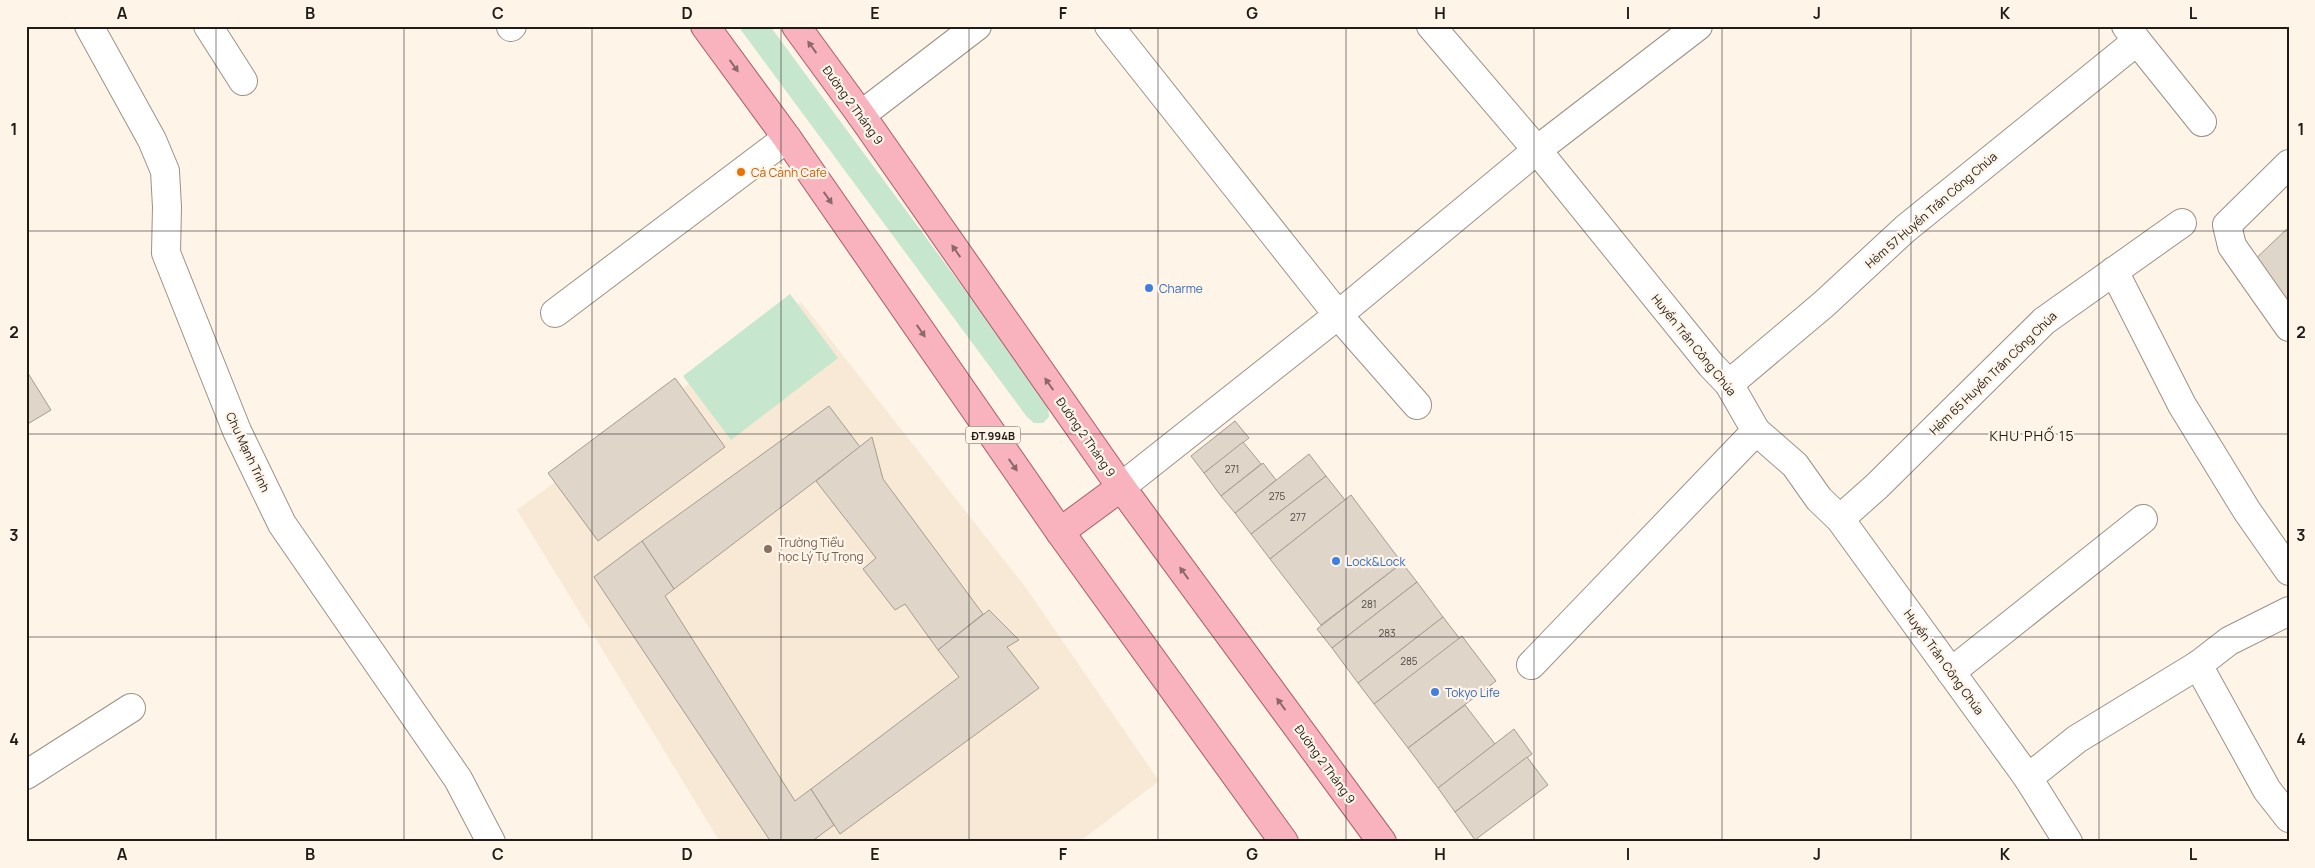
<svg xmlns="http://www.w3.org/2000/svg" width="2315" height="868" font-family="Manrope,sans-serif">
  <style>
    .built { fill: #f8e9d6 }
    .green { fill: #c6e6ce }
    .building { fill: #dfd5c9; stroke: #a59b90 }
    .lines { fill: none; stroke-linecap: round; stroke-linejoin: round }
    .minor-casing { stroke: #9b9286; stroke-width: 30 }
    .major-casing { stroke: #a95e68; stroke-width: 30 }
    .minor { stroke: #fff; stroke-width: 28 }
    .major { stroke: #f8b3bf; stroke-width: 28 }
    .oneway { fill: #8c686b }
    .grid { fill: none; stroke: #1f1c17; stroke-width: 1; stroke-opacity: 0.55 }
    .food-dot { fill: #e8710a; stroke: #fef4e8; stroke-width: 2 }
    .shop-dot { fill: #3f7fe0; stroke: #fef4e8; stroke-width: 2 }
    .education-dot { fill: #8d6e63; stroke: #fef4e8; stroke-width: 2 }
    .labels { text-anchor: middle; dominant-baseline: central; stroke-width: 4.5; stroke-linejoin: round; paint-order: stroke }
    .number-label { font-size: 10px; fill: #4f4a44 }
    .shield { fill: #fef4e8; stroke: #625d56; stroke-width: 1 }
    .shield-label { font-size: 11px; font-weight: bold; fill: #1f1c17 }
    .street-label { font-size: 12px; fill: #1f1c17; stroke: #fef4e8 }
    .food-label { font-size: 12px; fill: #c56008; stroke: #fef4e8; text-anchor: start }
    .shop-label { font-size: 12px; fill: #366cbe; stroke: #fef4e8; text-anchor: start }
    .education-label { font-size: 12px; fill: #785e54; stroke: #fef4e8; text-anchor: start }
    .neighbourhood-label { font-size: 14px; letter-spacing: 1px; fill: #1f1c17; stroke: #fef4e8 }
    .neatline { fill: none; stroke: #1f1c17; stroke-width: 2 }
    .grid-label { font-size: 16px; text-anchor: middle; font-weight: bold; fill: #1f1c17 }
  </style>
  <rect width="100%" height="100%" fill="#fef4e8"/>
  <path class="built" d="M801 302 1026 588 1159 781 1079 842H720L517 510Z"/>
  <g class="green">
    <path d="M738 26H770L1048 403 1049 417 1043 423H1034L1027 417Z"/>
    <path d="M790 294 838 358 731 440 683 376Z"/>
  </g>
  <g class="building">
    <path d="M2289 227V304L2250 264Z"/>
    <path d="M26 370 51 410 26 425Z"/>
    <path d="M675 378 725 447 598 541 548 473Z"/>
    <path d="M829 406 860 447 674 589 642 541Z"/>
    <path d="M1235 421 1249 438 1204 473 1191 456Z"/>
    <path d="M872 437 883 479 983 614 938 650 905 604 895 610 863 569 876 558 816 481Z"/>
    <path d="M1243 442 1261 464 1221 496 1204 473Z"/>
    <path d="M1309 454 1326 476 1251 534 1235 513Z"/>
    <path d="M1263 463 1276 480 1235 513 1221 496Z"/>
    <path d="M1326 476 1345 500 1270 559 1251 534Z"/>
    <path d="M1351 495 1402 563 1321 625 1270 559Z"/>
    <path d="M642 541 674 589 665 596 795 801 811 789 834 825 811 842H771L594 577Z"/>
    <path d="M1402 563 1417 582 1332 648 1317 629Z"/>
    <path d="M1417 582 1443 617 1358 683 1332 648Z"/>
    <path d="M989 610 1019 640 1007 647 1039 688 840 834 811 789 959 677 938 650Z"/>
    <path d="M1443 617 1460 639 1374 704 1358 683Z"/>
    <path d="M1462 636 1496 681 1408 748 1374 704Z"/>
    <path d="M1465 705 1495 744 1438 788 1408 748Z"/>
    <path d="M1514 729 1532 754 1455 812 1438 788Z"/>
    <path d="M1527 757 1548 785 1475 840 1455 812Z"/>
  </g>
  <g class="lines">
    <defs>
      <g id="minor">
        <path d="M89 26 152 140 165 171 167 207 166 253 237 431 282 524 458 779 491 842"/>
        <path d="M208 26 243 81"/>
        <path d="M1109 26 1338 315 1417 405"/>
        <path d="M1431 26 1537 150 1711 365 1729 384 1756 431 1795 465 1819 499 1840 519 2028 778 2068 842"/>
        <path d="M511 27 512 26"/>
        <path d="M2137 41 2202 122"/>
        <path d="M861 115 977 26"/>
        <path d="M2289 164 2227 225 2232 246 2289 327"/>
        <path d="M2114 271 2182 405 2247 511 2289 571"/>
        <path d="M555 313 787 138"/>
        <path d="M1729 384 1824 304 1905 229 2137 41 2126 26"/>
        <path d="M1121 487 1338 315 1537 150 1698 26"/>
        <path d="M1840 519 1877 486 2044 321 2182 223"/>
        <path d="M1531 665 1756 431"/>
        <path d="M2198 665 2267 790 2289 818"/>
        <path d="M1951 672 2143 519"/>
        <path d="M26 775 131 708"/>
        <path d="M2028 778 2077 739 2198 665 2229 641 2289 611"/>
      </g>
      <g id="major">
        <path d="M705 26 787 138 1060 532 1284 842"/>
        <path d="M796 26 861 115 1121 487 1382 842"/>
        <path d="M1060 532 1121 487"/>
      </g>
    </defs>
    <use href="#minor" class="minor-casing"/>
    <use href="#major" class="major-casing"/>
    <use href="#minor" class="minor"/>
    <use href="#major" class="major"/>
  </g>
  <defs><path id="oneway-solid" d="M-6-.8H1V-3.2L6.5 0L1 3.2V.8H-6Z" transform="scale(1.25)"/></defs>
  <g class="oneway">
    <use href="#oneway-solid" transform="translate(812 47) rotate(-126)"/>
    <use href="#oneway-solid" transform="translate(734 66) rotate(54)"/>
    <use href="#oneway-solid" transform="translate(828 198) rotate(55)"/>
    <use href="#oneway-solid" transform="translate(956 251) rotate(-125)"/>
    <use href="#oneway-solid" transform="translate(921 331) rotate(55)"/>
    <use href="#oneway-solid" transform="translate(1049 384) rotate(-125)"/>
    <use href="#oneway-solid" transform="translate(1013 465) rotate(55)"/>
    <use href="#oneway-solid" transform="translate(1184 573) rotate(-126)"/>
    <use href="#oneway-solid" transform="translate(1281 704) rotate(-126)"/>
  </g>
  <path class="grid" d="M216 26V842M404 26V842M592 26V842M781 26V842M969 26V842M1158 26V842M1346 26V842M1534 26V842M1722 26V842M1911 26V842M2099 26V842M26 231H2289M26 434H2289M26 637H2289"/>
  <circle class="food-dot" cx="741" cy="172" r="5"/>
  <g class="shop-dot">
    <circle cx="1149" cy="288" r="5"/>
    <circle cx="1336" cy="561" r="5"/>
    <circle cx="1435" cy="692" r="5"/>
  </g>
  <circle class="education-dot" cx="768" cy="549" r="5"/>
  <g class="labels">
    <g class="number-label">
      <text x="1232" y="469">271</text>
      <text x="1277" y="496">275</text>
      <text x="1298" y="517">277</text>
      <text x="1369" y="604">281</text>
      <text x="1387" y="633">283</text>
      <text x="1409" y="661">285</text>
    </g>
    <rect class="shield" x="965.5" y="426.5" width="55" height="17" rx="4"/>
    <g class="shield-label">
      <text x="993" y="435">ĐT.994B</text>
    </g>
    <g class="street-label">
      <text transform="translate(853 105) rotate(54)">Đường 2 Tháng 9</text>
      <text transform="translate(1931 210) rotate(-41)">Hẻm 57 Huyền Trân Công Chúa</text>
      <text transform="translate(1694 345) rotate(51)">Huyền Trân Công Chúa</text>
      <text transform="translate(1993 373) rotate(-44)">Hẻm 65 Huyền Trân Công Chúa</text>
      <text transform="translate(1086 437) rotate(55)">Đường 2 Tháng 9</text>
      <text transform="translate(248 452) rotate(65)">Chu Mạnh Trinh</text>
      <text transform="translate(1944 662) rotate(54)">Huyền Trân Công Chúa</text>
      <text transform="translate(1325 764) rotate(54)">Đường 2 Tháng 9</text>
    </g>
    <g class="food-label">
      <text x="751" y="172">Cá Cảnh Cafe</text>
    </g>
    <g class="shop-label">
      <text x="1159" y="288">Charme</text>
      <text x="1346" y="561">Lock&amp;Lock</text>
      <text x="1445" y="692">Tokyo Life</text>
    </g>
    <g class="education-label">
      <text x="778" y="542">Trường Tiểu<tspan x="778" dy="14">học Lý Tự Trọng</tspan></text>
    </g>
    <g class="neighbourhood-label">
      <text x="2032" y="435">KHU PHỐ 15</text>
    </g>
  </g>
  <rect width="2315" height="868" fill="none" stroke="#fef4e8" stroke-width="55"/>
  <rect x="28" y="28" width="2260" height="812" class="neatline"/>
  <g class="grid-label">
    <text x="122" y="19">A</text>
    <text x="310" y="19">B</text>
    <text x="498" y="19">C</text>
    <text x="687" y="19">D</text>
    <text x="875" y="19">E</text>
    <text x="1063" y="19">F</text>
    <text x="1252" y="19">G</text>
    <text x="1440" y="19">H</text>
    <text x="1628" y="19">I</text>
    <text x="1817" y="19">J</text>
    <text x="2005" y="19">K</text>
    <text x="2193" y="19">L</text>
    <text x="14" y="135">1</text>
    <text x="2301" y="135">1</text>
    <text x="14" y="338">2</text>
    <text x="2301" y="338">2</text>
    <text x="14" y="541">3</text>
    <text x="2301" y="541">3</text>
    <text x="14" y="745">4</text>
    <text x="2301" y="745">4</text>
    <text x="122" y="860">A</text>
    <text x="310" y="860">B</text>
    <text x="498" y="860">C</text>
    <text x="687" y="860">D</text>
    <text x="875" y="860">E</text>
    <text x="1063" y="860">F</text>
    <text x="1252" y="860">G</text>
    <text x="1440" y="860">H</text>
    <text x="1628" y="860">I</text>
    <text x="1817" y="860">J</text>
    <text x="2005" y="860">K</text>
    <text x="2193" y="860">L</text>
  </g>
</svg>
